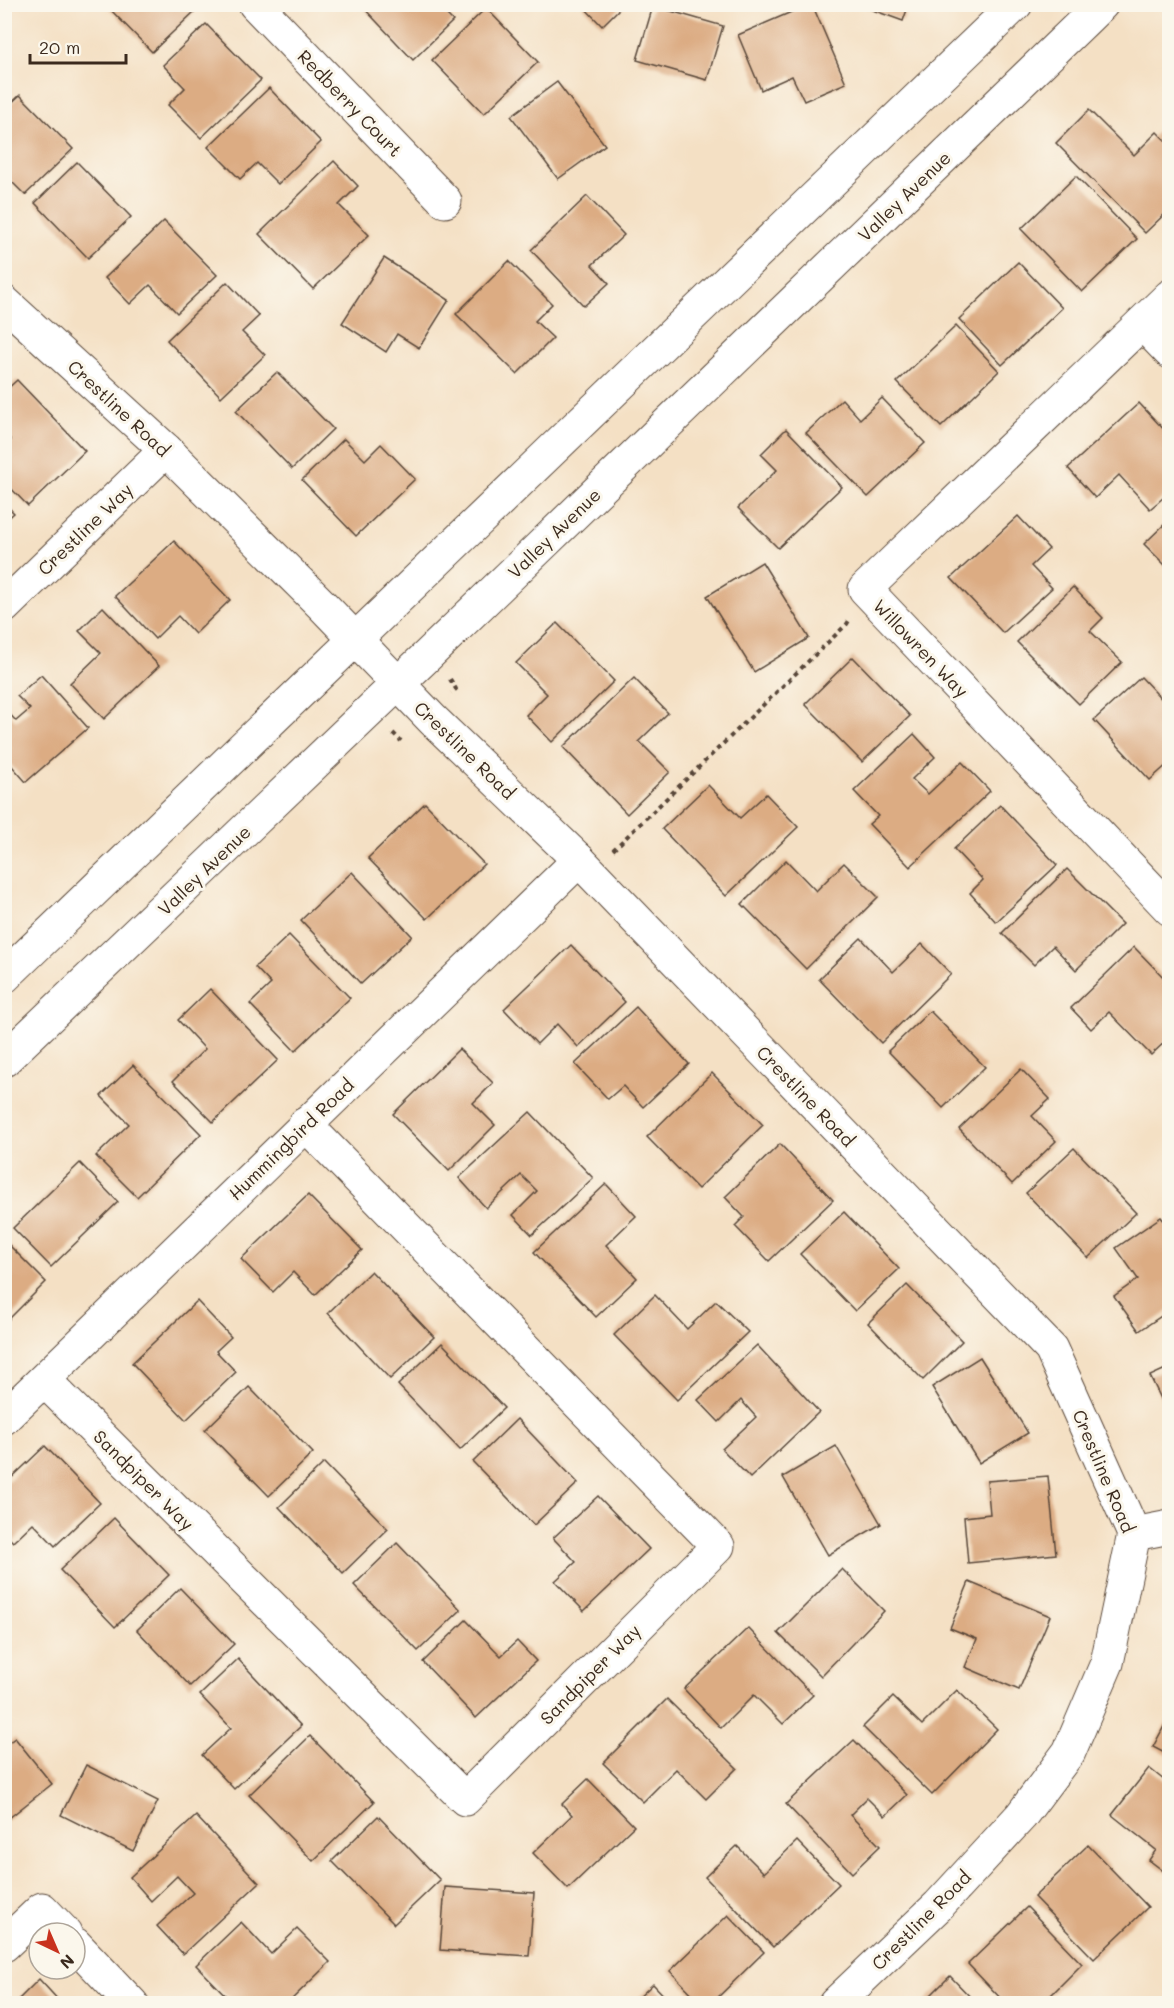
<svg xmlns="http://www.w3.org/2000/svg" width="1174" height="2008" font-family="Mali,sans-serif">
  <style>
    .building { fill: #dcac83 }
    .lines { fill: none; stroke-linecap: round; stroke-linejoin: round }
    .minor-casing { stroke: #574537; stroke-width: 35 }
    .major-casing { stroke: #574537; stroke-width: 35 }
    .path { stroke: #574537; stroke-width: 4; stroke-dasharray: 4.5 4.5; stroke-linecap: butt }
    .minor { stroke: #fff; stroke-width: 33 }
    .major { stroke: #fff; stroke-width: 33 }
    .labels { text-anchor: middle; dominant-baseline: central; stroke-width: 6; stroke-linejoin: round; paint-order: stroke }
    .street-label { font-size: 18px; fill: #3b2a1e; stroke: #fbf7ec }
  </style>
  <rect width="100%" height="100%" fill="#fbf7ec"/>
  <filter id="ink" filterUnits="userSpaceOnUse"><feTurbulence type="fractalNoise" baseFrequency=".0167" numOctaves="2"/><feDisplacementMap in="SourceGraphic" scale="12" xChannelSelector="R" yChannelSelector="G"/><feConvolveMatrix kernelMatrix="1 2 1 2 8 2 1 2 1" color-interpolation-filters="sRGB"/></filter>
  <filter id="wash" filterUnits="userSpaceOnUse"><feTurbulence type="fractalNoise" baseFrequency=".008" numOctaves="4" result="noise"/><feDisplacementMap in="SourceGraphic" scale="24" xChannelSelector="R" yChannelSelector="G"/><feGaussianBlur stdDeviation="1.35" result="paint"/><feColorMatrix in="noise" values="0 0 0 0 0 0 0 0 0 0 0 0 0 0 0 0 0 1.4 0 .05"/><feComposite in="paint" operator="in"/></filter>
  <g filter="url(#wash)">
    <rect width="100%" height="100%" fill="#f4e0c4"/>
    <g id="blocks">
      <g class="building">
        <path d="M360 4H436L453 21 413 60Z"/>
        <path d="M581 4H624L602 26Z"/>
        <path d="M810 4H812L846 83 804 101 792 76 761 90 738 35Z"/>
        <path d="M856 4H909L903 21Z"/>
        <path d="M106 5H187L194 12 152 52Z"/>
        <path d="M653 6 723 26 707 80 637 60Z"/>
        <path d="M486 8 538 62 484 114 432 60Z"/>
        <path d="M206 24 261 80 201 138 168 105 185 88 163 65Z"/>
        <path d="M557 82 605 145 558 179 511 116Z"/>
        <path d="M269 88 321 142 278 184 257 163 240 179 208 147Z"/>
        <path d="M20 95 73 149 25 195 4 174V110Z"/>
        <path d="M1089 110 1134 155 1157 132 1170 145V209L1145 233 1056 143Z"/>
        <path d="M334 161 358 186 339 205 369 235 313 289 259 234Z"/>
        <path d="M77 162 131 217 88 258 35 203Z"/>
        <path d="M1076 176 1137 239 1082 292 1021 229Z"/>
        <path d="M587 196 624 235 592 265 609 283 584 306 531 250Z"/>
        <path d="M164 221 217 275 177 313 150 285 130 304 105 278Z"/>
        <path d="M384 258 449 300 419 348 397 334 386 352 342 323Z"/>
        <path d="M509 261 552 304 535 321 553 338 517 374 456 314Z"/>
        <path d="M1018 262 1062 308 1002 365 959 319Z"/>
        <path d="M227 282 259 316 242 332 265 355 221 397 167 340Z"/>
        <path d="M956 326 999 371 941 427 897 382Z"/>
        <path d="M277 372 333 429 292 469 236 411Z"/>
        <path d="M17 380 85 451 28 506 4 481V446L11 440 4 433V392Z"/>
        <path d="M882 398 925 443 868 497 806 433 842 399 860 419Z"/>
        <path d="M1139 403 1170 436V492L1150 509 1119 475 1095 498 1068 468Z"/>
        <path d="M786 429 842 487 778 548 738 508 777 470 761 454Z"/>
        <path d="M344 439 365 460 381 444 415 479 356 536 302 480Z"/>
        <path d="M4 503 14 513 4 522Z"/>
        <path d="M1018 516 1049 549 1031 566 1052 588 1003 633 951 578Z"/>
        <path d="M1170 519V570L1144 544Z"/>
        <path d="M174 541 230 600 195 634 178 616 155 639 115 596Z"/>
        <path d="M762 562 809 638 754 672 707 596Z"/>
        <path d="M1073 587 1103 618 1090 631 1122 662 1079 704 1017 642Z"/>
        <path d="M103 607 159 666 104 719 70 683 101 653 79 631Z"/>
        <path d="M557 623 614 681 552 742 526 715 547 694 516 663Z"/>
        <path d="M853 657 910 716 862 762 805 704Z"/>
        <path d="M41 675 88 728 26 782 4 757V708L16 721 30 709 17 696Z"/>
        <path d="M1141 677 1170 708V762L1150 780 1094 720Z"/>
        <path d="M634 678 668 713 639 741 670 772 627 814 563 747Z"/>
        <path d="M914 734 935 757 912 779 928 794 962 762 990 791 910 867 869 824 878 816 854 791Z"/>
        <path d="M708 785 740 818 766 794 798 827 726 896 662 829Z"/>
        <path d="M425 803 484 864 427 919 368 858Z"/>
        <path d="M1000 805 1057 865 996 922 970 893 983 880 954 849Z"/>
        <path d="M786 860 816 891 844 863 878 897 806 969 742 904Z"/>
        <path d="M1067 869 1122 924 1076 970 1053 946 1034 965 1002 933Z"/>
        <path d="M352 872 412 936 361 984 301 920Z"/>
        <path d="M289 935 350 998 295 1051 250 1004 271 984 255 967Z"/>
        <path d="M861 938 893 972 922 944 951 974 881 1043 819 979Z"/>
        <path d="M571 945 625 1002 578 1047 557 1024 537 1044 504 1009Z"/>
        <path d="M1134 947 1170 984V1037L1151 1055 1109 1012 1091 1029 1071 1008Z"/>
        <path d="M210 989 278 1060 213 1122 173 1081 205 1049 178 1020Z"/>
        <path d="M636 1007 689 1064 643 1107 623 1086 608 1099 575 1064Z"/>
        <path d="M930 1011 985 1067 943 1108 888 1051Z"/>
        <path d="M459 1049 493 1083 473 1103 495 1125 449 1171 393 1114Z"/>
        <path d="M133 1065 201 1134 137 1197 96 1156 129 1124 101 1096Z"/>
        <path d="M1021 1069 1050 1099 1032 1116 1056 1141 1012 1184 959 1129Z"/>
        <path d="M712 1073 763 1125 698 1189 647 1137Z"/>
        <path d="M530 1112 593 1178 532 1235 513 1215 537 1191 521 1175 486 1208 459 1178Z"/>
        <path d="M780 1144 833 1200 769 1261 735 1226 744 1217 725 1197Z"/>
        <path d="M1074 1148 1136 1213 1088 1258 1026 1193Z"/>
        <path d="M80 1163 118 1202 51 1267 13 1228Z"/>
        <path d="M606 1184 636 1216 606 1245 637 1278 596 1317 534 1252Z"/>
        <path d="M308 1195 362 1250 315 1295 293 1272 273 1292 241 1259Z"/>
        <path d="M844 1212 899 1269 855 1311 800 1254Z"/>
        <path d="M1161 1217 1170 1229V1310L1139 1331 1114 1296 1138 1279 1116 1248Z"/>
        <path d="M4 1240 46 1282 4 1324Z"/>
        <path d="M371 1271 434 1337 390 1379 328 1313Z"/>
        <path d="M907 1285 962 1341 923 1380 868 1323Z"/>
        <path d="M655 1295 687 1329 716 1301 748 1332 677 1400 614 1335Z"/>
        <path d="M197 1301 231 1337 216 1351 236 1372 186 1420 132 1363Z"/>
        <path d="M442 1343 504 1408 460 1450 398 1385Z"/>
        <path d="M757 1345 819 1412 750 1478 722 1449 756 1417 741 1400 719 1422 698 1400Z"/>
        <path d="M980 1357 1028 1433 979 1463 932 1387Z"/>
        <path d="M1170 1367V1417L1150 1376Z"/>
        <path d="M249 1387 313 1453 269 1496 205 1430Z"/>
        <path d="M517 1419 578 1483 534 1525 473 1462Z"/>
        <path d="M45 1446 100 1503 55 1546 33 1523 13 1542 4 1533V1485Z"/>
        <path d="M836 1446 881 1524 828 1555 783 1477Z"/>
        <path d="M324 1463 388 1529 343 1573 279 1507Z"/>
        <path d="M1048 1476 1056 1554 968 1563 964 1517 990 1514 987 1481Z"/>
        <path d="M598 1496 649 1549 584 1611 555 1581 576 1562 553 1538Z"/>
        <path d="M114 1518 169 1575 115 1627 60 1570Z"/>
        <path d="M397 1543 461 1610 418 1651 354 1585Z"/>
        <path d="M842 1569 884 1611 821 1676 778 1633Z"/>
        <path d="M969 1582 1050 1616 1019 1690 965 1667 977 1639 950 1628Z"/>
        <path d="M180 1588 234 1644 190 1686 137 1630Z"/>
        <path d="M466 1620 501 1656 517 1641 536 1661 476 1718 423 1662Z"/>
        <path d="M748 1628 813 1695 783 1724 754 1695 721 1728 684 1689Z"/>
        <path d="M238 1659 301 1726 234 1789 202 1755 231 1728 200 1695Z"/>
        <path d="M957 1690 997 1729 932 1795 863 1727 893 1697 922 1725Z"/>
        <path d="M667 1699 737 1768 706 1799 676 1769 643 1802 603 1763Z"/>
        <path d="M1170 1715V1756L1153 1747Z"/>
        <path d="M310 1736 374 1802 313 1861 249 1795Z"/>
        <path d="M15 1738 52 1784 4 1822V1746Z"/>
        <path d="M854 1740 907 1795 885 1816 867 1798 850 1815 880 1846 852 1873 786 1804Z"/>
        <path d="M86 1765 158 1801 133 1851 61 1815Z"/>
        <path d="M1149 1768 1170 1785V1876L1149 1860 1156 1850 1112 1815Z"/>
        <path d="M588 1779 634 1826 568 1889 533 1853 572 1815 562 1804Z"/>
        <path d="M196 1816 259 1883 183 1954 157 1926 193 1893 177 1876 151 1901 130 1877Z"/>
        <path d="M378 1816 440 1880 394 1924 332 1861Z"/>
        <path d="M797 1841 839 1884 773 1947 705 1877 737 1846 764 1873Z"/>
        <path d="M1088 1845 1148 1907 1094 1959 1034 1897Z"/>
        <path d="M445 1887 534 1893 529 1956 440 1950Z"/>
        <path d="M1027 1907 1082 1964 1042 2004H1006L968 1964Z"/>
        <path d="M728 1915 764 1952 711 2004H702L670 1971Z"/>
        <path d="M241 1922 271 1954 297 1929 330 1962 287 2004H234L196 1965Z"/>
        <path d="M950 1976 977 2004H922Z"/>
        <path d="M39 1979 62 2004H14Z"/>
        <path d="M653 1984 672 2004H632Z"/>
      </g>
    </g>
  </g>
  <g filter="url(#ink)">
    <use href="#blocks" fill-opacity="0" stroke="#574537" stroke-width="1.5"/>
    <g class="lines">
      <defs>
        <g id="minor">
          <path d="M255 4 445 201"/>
          <path d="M1170 296 865 589 1170 909"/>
          <path d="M4 302 166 450 323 606 433 720 579 860 1051 1349 1134 1534 1107 1663 1069 1752 1021 1816 938 1906 835 2004"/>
          <path d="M1142 323 1170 352"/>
          <path d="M4 607 166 450"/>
          <path d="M44 1380 465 1799 718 1546 305 1124"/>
          <path d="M4 1418 579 860"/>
          <path d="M1134 1534 1170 1527"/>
          <path d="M75 1944 132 2004"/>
          <path d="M4 1945 42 1909 65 1933"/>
        </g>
        <g id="major">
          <path d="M4 977 1016 4"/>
          <path d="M4 1060 428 655 1102 4"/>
        </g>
      </defs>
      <use href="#minor" class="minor-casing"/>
      <use href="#major" class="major-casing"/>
      <g class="path">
        <path d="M450 679 456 689 451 693"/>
        <path d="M393 733 401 741"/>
        <path d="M613 850 847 624 850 619"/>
      </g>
      <use href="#minor" class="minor"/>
      <use href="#major" class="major"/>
    </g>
  </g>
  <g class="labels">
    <g class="street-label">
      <text transform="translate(350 103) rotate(46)">Redberry Court</text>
      <text transform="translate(904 196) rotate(-44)">Valley Avenue</text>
      <text transform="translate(119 408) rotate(43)">Crestline Road</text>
      <text transform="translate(85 529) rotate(-44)">Crestline Way</text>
      <text transform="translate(554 533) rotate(-44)">Valley Avenue</text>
      <text transform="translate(921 648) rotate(46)">Willowren Way</text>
      <text transform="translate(465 750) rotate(44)">Crestline Road</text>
      <text transform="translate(204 870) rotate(-44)">Valley Avenue</text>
      <text transform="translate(806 1096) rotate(46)">Crestline Road</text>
      <text transform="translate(291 1139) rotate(-44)">Hummingbird Road</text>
      <text transform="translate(1104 1471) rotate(67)">Crestline Road</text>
      <text transform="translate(144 1480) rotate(45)">Sandpiper Way</text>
      <text transform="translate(590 1674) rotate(-45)">Sandpiper Way</text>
      <text transform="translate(921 1920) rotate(-45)">Crestline Road</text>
    </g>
  </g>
  <rect width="1174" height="2008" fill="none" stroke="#fbf7ec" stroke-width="24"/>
  <g transform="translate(57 1951) rotate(136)"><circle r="28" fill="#fbf7ec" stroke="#aea59a" stroke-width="1.5"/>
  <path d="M0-4.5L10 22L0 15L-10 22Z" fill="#c8321e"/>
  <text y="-9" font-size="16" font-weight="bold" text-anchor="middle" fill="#3b2a1e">N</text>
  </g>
  <path d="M30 54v9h96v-9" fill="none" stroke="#3b2a1e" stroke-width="3"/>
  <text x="39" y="54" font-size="18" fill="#3b2a1e" stroke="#fbf7ec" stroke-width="4.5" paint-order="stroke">20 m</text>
</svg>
